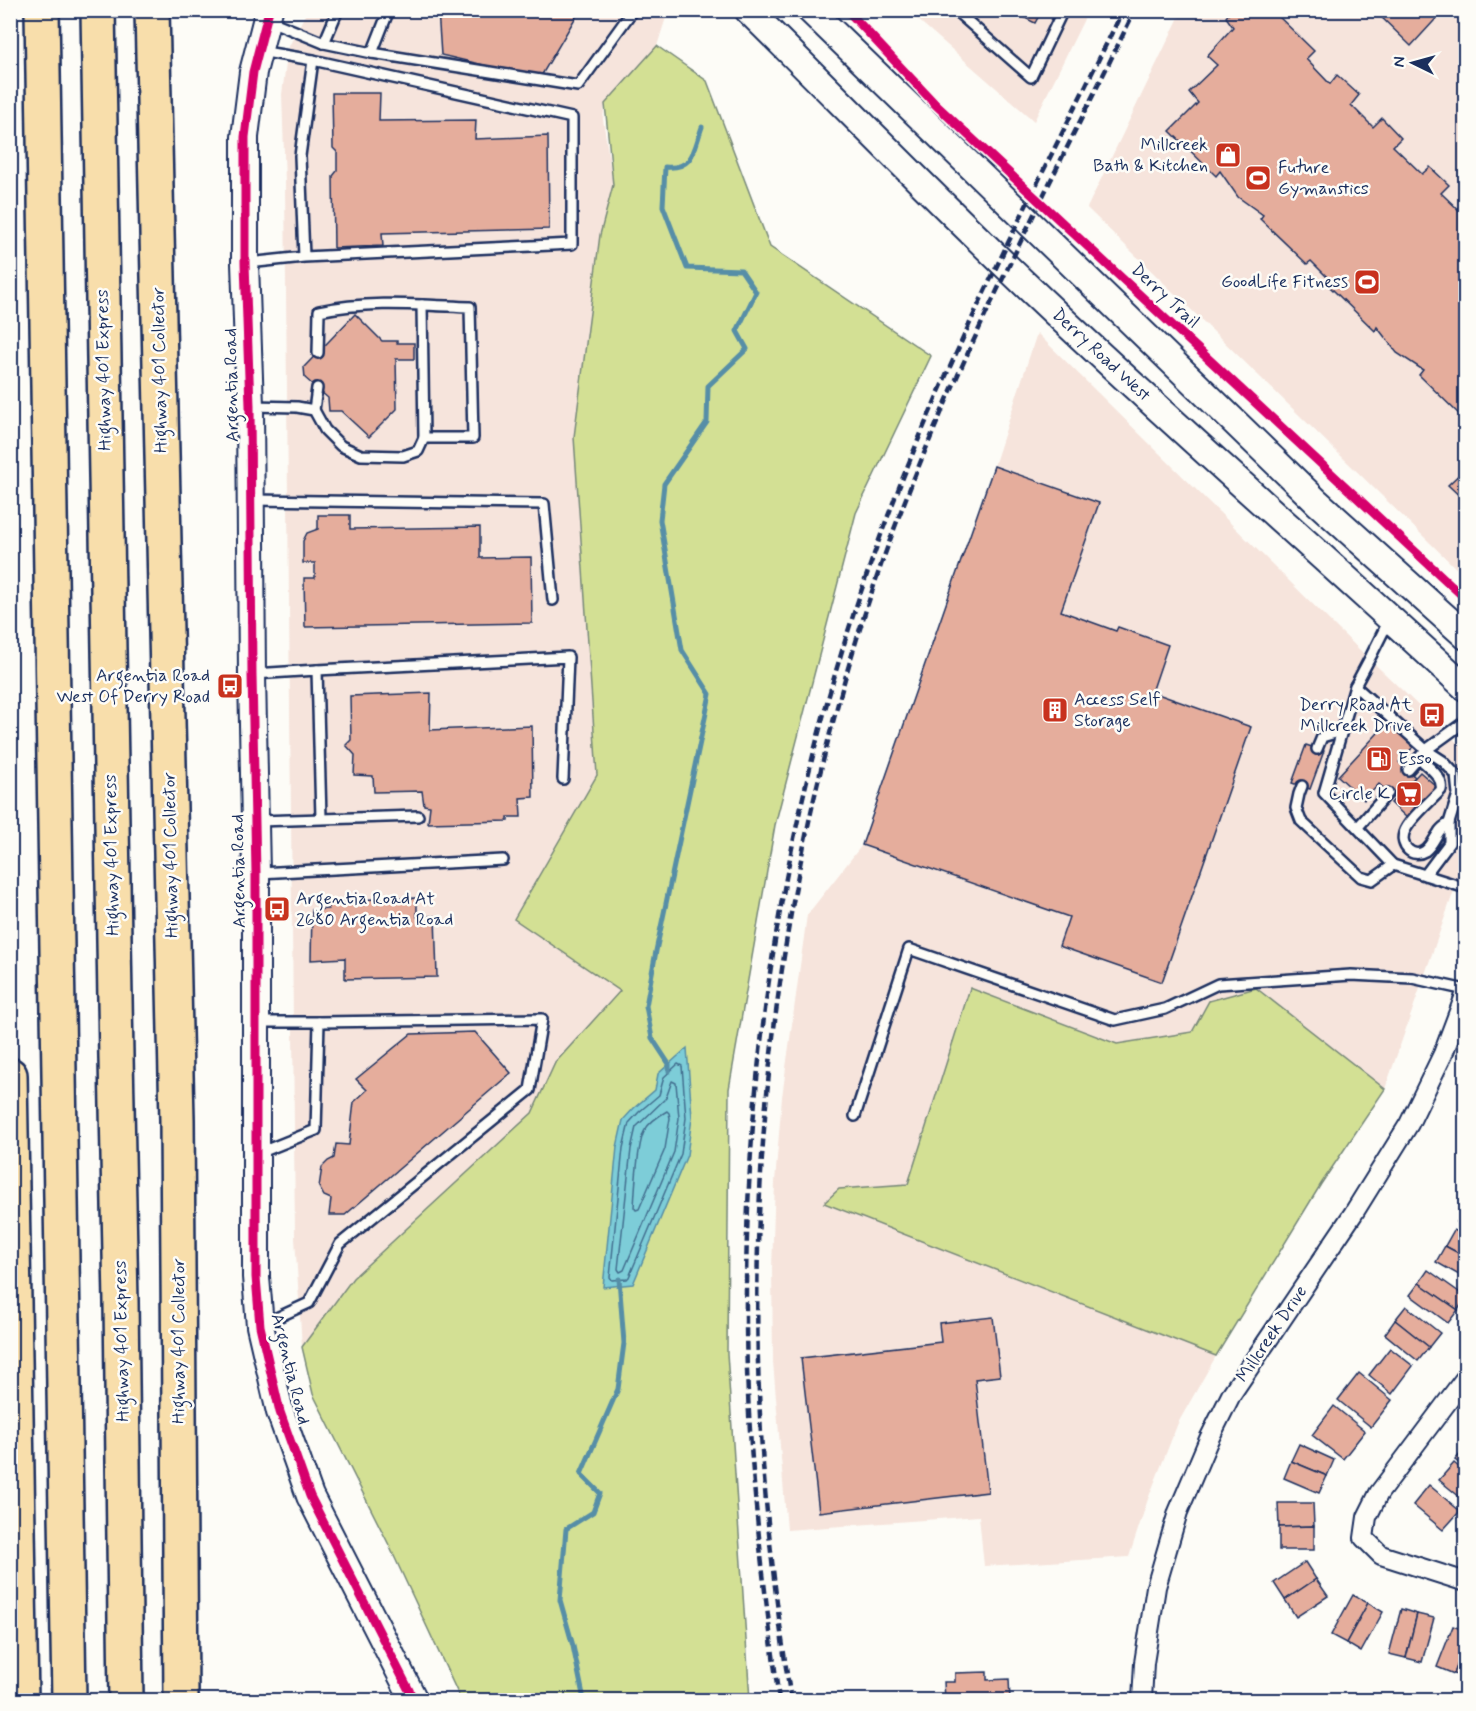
<svg xmlns="http://www.w3.org/2000/svg" width="1476" height="1711" font-family="Mynerve,sans-serif">
  <style>
    .built { fill: #f6e4dc }
    .green { fill: #d3e094; stroke: #778879; stroke-width: 1.5 }
    .water { fill: #7dcdd8; stroke: #568ea7; stroke-width: 1.5 }
    .lines { fill: none; stroke-linecap: round; stroke-linejoin: round }
    .shore { stroke: #426e8f; stroke-width: 1.5 }
    .stream { stroke: #568ea7; stroke-width: 5 }
    .building { fill: #e5ad9c; stroke: #1b2f5e; stroke-width: 1.5 }
    .lane-casing { stroke: #1b2f5e; stroke-width: 14 }
    .street-casing { stroke: #1b2f5e; stroke-width: 22 }
    .secondary-casing { stroke: #1b2f5e; stroke-width: 30 }
    .highway-casing { stroke: #1b2f5e; stroke-width: 38 }
    .lane { stroke: #fdfcf7; stroke-width: 9 }
    .street { stroke: #fdfcf7; stroke-width: 18 }
    .secondary { stroke: #fdfcf7; stroke-width: 26 }
    .highway { stroke: #f8deab; stroke-width: 33 }
    .rail { stroke: #1b2f5e; stroke-width: 4.5; stroke-dasharray: 9 4.5; stroke-linecap: butt }
    .cycleway-casing { stroke: #fdfcf7; stroke-width: 13 }
    .cycleway { stroke: #d6006c; stroke-width: 9 }
    .labels { text-anchor: middle; dominant-baseline: central; stroke-width: 5; stroke-linejoin: round; paint-order: stroke }
    .poi-label { font-size: 18px; fill: #1b2f5e; stroke: #fdfcf7; text-anchor: end }
    .street-label { font-size: 18px; fill: #1b2f5e; stroke: #fdfcf7 }
  </style>
  <rect width="100%" height="100%" fill="#fdfcf7"/>
  <filter id="ink" filterUnits="userSpaceOnUse"><feTurbulence type="fractalNoise" baseFrequency=".0167" numOctaves="2"/><feDisplacementMap in="SourceGraphic" scale="12" xChannelSelector="R" yChannelSelector="G"/><feConvolveMatrix kernelMatrix="1 2 1 2 8 2 1 2 1" color-interpolation-filters="sRGB"/></filter>
  <g filter="url(#ink)">
    <g class="built">
      <path d="M307 11H668L657 46 605 104 603 119 613 185 600 235 574 437 597 775 514 919 621 991 555 1063 532 1113 353 1278 302 1347 295 1238 285 183 282 94 288 48Z"/>
      <path d="M908 11H1088L1034 121Z"/>
      <path d="M1182 11H1465V577L1087 208Z"/>
      <path d="M1037 333 1340 631 1465 750V859L1385 1089 1256 988 1209 1001 1192 1032 1117 1044 970 989 908 1184 839 1189 824 1203 1216 1356 1178 1423 1148 1499 1129 1557 984 1566 979 1516 787 1530 773 1362 772 1268 775 1182 782 1097 807 915 862 845 994 466Z"/>
    </g>
    <g class="green">
      <path d="M657 46 707 81 770 247 931 356 856 513 775 825 729 1089 727 1353 750 1700H461L388 1543 313 1394 302 1347 353 1278 532 1113 555 1063 620 991 514 919 597 775 574 437 600 235 613 185 605 104Z"/>
      <path d="M970 988 1117 1044 1192 1032 1209 1001 1256 988 1385 1089 1321 1184 1216 1356 824 1203 839 1189 908 1184Z"/>
    </g>
    <path class="water" d="M687 1048 692 1118 687 1155 633 1284 603 1287 617 1147 623 1120 634 1108 655 1090 658 1074Z"/>
    <g class="lines">
      <g class="shore">
        <path d="M678 1064 682 1066 686 1118 681 1154 629 1277 627 1279 612 1280 610 1277 623 1148 629 1123 639 1112 659 1095 664 1077Z"/>
        <path d="M672 1081 676 1083 679 1118 674 1152 624 1270 620 1272 618 1269 631 1149 636 1127 666 1098Z"/>
        <path d="M667 1111 669 1113 670 1118 665 1149 639 1209 636 1210 634 1207C635 1191 637 1142 645 1130 649 1123 660 1115 667 1111Z"/>
      </g>
      <g class="stream">
        <path d="M669 1071V1064L652 1038 646 1006 656 951 710 694 682 650 660 520 664 484 707 422 708 386 747 349 737 331 756 292 741 270 687 268 663 206 665 167C694 170 694 149 702 127"/>
        <path d="M584 1700 573 1646 560 1600 566 1529 593 1512 600 1493 581 1474 618 1389 624 1343 619 1279"/>
      </g>
    </g>
    <g class="building">
      <path d="M438 10H580L540 78 441 55Z"/>
      <path d="M1009 10H1042L1035 23Z"/>
      <path d="M1232 10H1272L1314 51 1306 59 1330 84 1337 75 1359 95 1351 105 1373 127 1382 118 1401 138 1393 146 1422 174 1430 167 1449 185 1441 193 1465 216 1466 215 1465 420 1419 375 1423 370 1397 353 1377 327 1375 331 1329 286 1331 281 1311 261 1307 264 1260 219 1263 215 1238 197 1220 171 1216 176 1170 131 1198 103 1189 92 1217 65 1207 56 1233 27 1226 17Z"/>
      <path d="M1374 10H1444L1411 46Z"/>
      <path d="M332 93H380L379 121 476 120 475 139 548 136 549 229 382 233 383 246 334 248 333 176 337 171V152L333 148Z"/>
      <path d="M355 314 382 341H397V343H414V359H396L397 409 369 437 341 411H329L328 398 305 378 304 367Z"/>
      <path d="M994 466 1099 503 1061 611 1116 631 1118 627 1168 645 1152 692 1251 727 1162 982 1059 946 1069 917 862 845Z"/>
      <path d="M1466 468V502L1448 485Z"/>
      <path d="M318 515H350V529L480 527V558L531 557 532 623 305 627 304 578H315V563H303V541L307 533 318 529Z"/>
      <path d="M431 693 430 730 532 726 533 797 520 798 521 817H508V821L428 823 430 806 424 805 422 791 374 792 373 776 354 775 355 755 346 745 351 740 350 696Z"/>
      <path d="M1389 721 1415 745 1399 762 1415 777 1395 799 1379 784 1364 800 1338 776Z"/>
      <path d="M1306 745 1324 751 1310 789 1292 783Z"/>
      <path d="M1420 772 1437 787 1407 818 1391 803Z"/>
      <path d="M417 898V917L435 916 437 977 345 979V958L311 960 312 910 328 909 329 903 344 902V900Z"/>
      <path d="M475 1032 511 1073 345 1215H329L331 1199 324 1196 319 1187 322 1167 328 1161 334 1158 336 1144 349 1145 354 1102 367 1090 356 1079 411 1034Z"/>
      <path d="M1466 1207V1227L1457 1222Z"/>
      <path d="M1454 1230 1466 1236V1257L1445 1246Z"/>
      <path d="M1445 1246 1466 1257V1279L1436 1262Z"/>
      <path d="M1428 1270 1466 1297 1458 1310 1419 1283Z"/>
      <path d="M1419 1283 1458 1310 1448 1323 1410 1295Z"/>
      <path d="M1406 1306 1440 1333 1429 1347 1395 1320Z"/>
      <path d="M993 1317 1000 1376 975 1379 988 1492 819 1512 801 1358 941 1342 939 1323Z"/>
      <path d="M1395 1320 1429 1347 1418 1361 1385 1334Z"/>
      <path d="M1390 1348 1413 1366 1392 1394 1369 1375Z"/>
      <path d="M1359 1373 1392 1400 1371 1427 1338 1400Z"/>
      <path d="M1334 1406 1365 1431 1343 1459 1312 1435Z"/>
      <path d="M1299 1444 1334 1460 1327 1476 1291 1461Z"/>
      <path d="M1466 1447V1468L1455 1460Z"/>
      <path d="M1291 1461 1327 1476 1319 1493 1284 1478Z"/>
      <path d="M1454 1463 1466 1473V1502L1439 1480Z"/>
      <path d="M1429 1485 1460 1511 1443 1530 1413 1505Z"/>
      <path d="M1278 1503H1313L1314 1526 1279 1527Z"/>
      <path d="M1314 1526V1550H1279V1527Z"/>
      <path d="M1305 1562 1316 1579 1285 1600 1274 1583Z"/>
      <path d="M1316 1579 1328 1596 1296 1617 1285 1600Z"/>
      <path d="M1353 1595 1368 1603 1346 1643 1331 1635Z"/>
      <path d="M1368 1603 1383 1612 1361 1652 1346 1643Z"/>
      <path d="M1401 1609 1417 1614 1406 1658 1389 1654Z"/>
      <path d="M1417 1614 1434 1618 1422 1662 1406 1658Z"/>
      <path d="M1453 1626 1466 1631V1642L1454 1674 1437 1667Z"/>
      <path d="M1466 1642V1678L1454 1674Z"/>
      <path d="M987 1672V1680L1009 1679 1010 1700H945L944 1682H955V1673Z"/>
    </g>
    <g class="lines">
      <defs>
        <g id="lane">
          <path d="M955 10 1031 77 1063 10"/>
          <path d="M268 20 324 43 372 53 578 86 633 10"/>
          <path d="M324 43 338 10"/>
          <path d="M259 51 313 60"/>
          <path d="M372 53 389 10"/>
          <path d="M248 263 304 257 572 244V118L313 60 300 156 304 257"/>
          <path d="M422 305 424 438"/>
          <path d="M252 406 297 407 314 410 325 430 341 446 361 455 403 456 418 451 424 438H473L470 307C421 305 368 300 319 311L318 353"/>
          <path d="M314 410 317 388"/>
          <path d="M253 500 544 504 553 600"/>
          <path d="M1389 620 1371 656 1355 686 1324 793 1393 865 1466 888"/>
          <path d="M317 670 568 657 563 779"/>
          <path d="M254 674 317 670 321 818"/>
          <path d="M1355 686 1426 750 1408 770"/>
          <path d="M1317 749 1322 737 1342 731"/>
          <path d="M1419 758C1428 767 1444 777 1441 790 1431 801 1408 820 1404 833 1400 846 1412 859 1425 851 1432 846 1434 839 1439 832 1441 828 1445 826 1449 823"/>
          <path d="M1302 786 1299 794 1296 808 1301 821 1361 877 1372 880 1393 865"/>
          <path d="M258 821 418 816"/>
          <path d="M1358 827 1388 793"/>
          <path d="M259 873 503 860"/>
          <path d="M1425 875 1449 843V823L1458 794 1456 775 1443 761 1426 750 1466 721"/>
          <path d="M259 1022H319L542 1019 530 1090 340 1244 309 1303 263 1324"/>
          <path d="M855 1116 909 949 1115 1020 1165 1009 1218 984 1351 975 1412 978 1466 990"/>
          <path d="M259 1153 316 1130 319 1022"/>
        </g>
        <g id="street">
          <path d="M1466 1377 1379 1493 1367 1517 1364 1538 1381 1555 1466 1582"/>
          <path d="M1142 1700 1144 1663 1156 1587 1178 1512 1209 1439 1232 1393 1353 1214 1409 1124 1443 1054 1466 993"/>
        </g>
        <g id="secondary">
          <path d="M269 10 253 72 245 137V263L250 406 252 675 256 873V1277L260 1326 280 1412 310 1496 414 1700"/>
          <path d="M748 10C842 103 934 198 1030 289 1173 425 1321 554 1466 688"/>
          <path d="M810 10 1317 502 1466 636"/>
        </g>
        <g id="highway">
          <path d="M42 10 69 1700"/>
          <path d="M98 10 116 1057 121 1302 126 1700"/>
          <path d="M152 10 177 1120 181 1700"/>
          <path d="M10 1075 21 1700"/>
        </g>
      </defs>
      <use href="#lane" class="lane-casing"/>
      <use href="#street" class="street-casing"/>
      <use href="#secondary" class="secondary-casing"/>
      <use href="#highway" class="highway-casing"/>
      <use href="#lane" class="lane"/>
      <use href="#street" class="street"/>
      <use href="#secondary" class="secondary"/>
      <use href="#highway" class="highway"/>
      <g class="rail">
        <path d="M779 1700C762 1575 747 1449 746 1322 744 1063 786 801 873 557 940 368 1035 190 1123 10"/>
        <path d="M791 1700C775 1599 763 1496 759 1393 748 1113 789 830 881 565 949 373 1046 193 1135 10"/>
      </g>
      <defs>
        <g id="cycleway">
          <path d="M269 10 253 72 245 137V263L250 406 252 675 256 873V1277L260 1326 280 1412 310 1496 414 1700"/>
          <path d="M847 10 936 105 1466 599"/>
        </g>
      </defs>
      <use href="#cycleway" class="cycleway-casing"/>
      <use href="#cycleway" class="cycleway"/>
    </g>
  </g>
  <defs>
    <symbol id="shop-square" viewBox="-11 -11 22 22"><rect x="-9" y="-9" width="18" height="18" rx="4" fill="#c8321e" stroke="#fdfcf7"/><path d="M-5-2.5h2.3a2.7 3.5 0 0 1 5.4 0H5L5.5 6h-11ZM-1.5-2.5h3a1.5 2.3 0 0 0-3 0Z" fill="#fff"/></symbol>
    <symbol id="stadium-square" viewBox="-11 -11 22 22"><rect x="-9" y="-9" width="18" height="18" rx="4" fill="#c8321e" stroke="#fdfcf7"/><path d="M0-5a6.5 5 0 1 0 0 10a6.5 5 0 1 0 0-10ZM-3.5-1.8h7v3.6h-7Z" fill="#fff"/></symbol>
    <symbol id="bus-square" viewBox="-11 -11 22 22"><rect x="-9" y="-9" width="18" height="18" rx="4" fill="#c8321e" stroke="#fdfcf7"/><path d="M-5-6H5V4H4V6H2V4H-2V6H-4V4H-5ZM-3.5-4V0h7V-4ZM-3.5 1.2v1.5H-2V1.2ZM2 1.2v1.5H3.5V1.2Z" fill="#fff"/></symbol>
    <symbol id="building-square" viewBox="-11 -11 22 22"><rect x="-9" y="-9" width="18" height="18" rx="4" fill="#c8321e" stroke="#fdfcf7"/><path d="M-4-6H4V6H1V3H-1V6H-4ZM-2.5-4.3h1.7v1.8h-1.7ZM.8-4.3h1.7v1.8H.8ZM-2.5-1h1.7V.8h-1.7ZM.8-1h1.7V.8H.8Z" fill="#fff"/></symbol>
    <symbol id="fuel-square" viewBox="-11 -11 22 22"><rect x="-9" y="-9" width="18" height="18" rx="4" fill="#c8321e" stroke="#fdfcf7"/><path d="M-5.5-6h7V0h2V4h1.3V-2.5L3-4.5l.8-.8L6-3V5H2.5V1h-1V6h-7ZM-4.2-4.7v3.2H.2V-4.7Z" fill="#fff"/></symbol>
    <symbol id="supermarket-square" viewBox="-11 -11 22 22"><rect x="-9" y="-9" width="18" height="18" rx="4" fill="#c8321e" stroke="#fdfcf7"/><path d="M-6-5.5h2.5l.6 2H6L4.5 2H-2.5L-4.4-4H-6ZM-1.5 3.2a1.3 1.3 0 1 0 .1 0ZM3 3.2a1.3 1.3 0 1 0 .1 0Z" fill="#fff"/></symbol>
  </defs>
  <g fill-rule="evenodd">
    <use href="#shop-square" x="1213" y="140" width="30" height="30"/>
    <use href="#stadium-square" x="1243" y="163" width="30" height="30"/>
    <use href="#stadium-square" x="1352" y="267" width="30" height="30"/>
    <use href="#bus-square" x="215" y="671" width="30" height="30"/>
    <use href="#building-square" x="1040" y="695" width="30" height="30"/>
    <use href="#bus-square" x="1417" y="700" width="30" height="30"/>
    <use href="#fuel-square" x="1364" y="744" width="30" height="30"/>
    <use href="#supermarket-square" x="1394" y="779" width="30" height="30"/>
    <use href="#bus-square" x="262" y="894" width="30" height="30"/>
  </g>
  <g class="labels">
    <g class="poi-label">
      <text x="1208" y="145">Millcreek<tspan x="1208" dy="21">Bath &amp; Kitchen</tspan></text>
      <text x="1278" y="168" text-anchor="start">Future<tspan x="1278" dy="21">Gymanstics</tspan></text>
      <text x="1348" y="282">GoodLife Fitness</text>
      <text x="210" y="676">Argentia Road<tspan x="210" dy="21">West Of Derry Road</tspan></text>
      <text x="1074" y="700" text-anchor="start">Access Self<tspan x="1074" dy="21">Storage</tspan></text>
      <text x="1412" y="705">Derry Road At<tspan x="1412" dy="21">Millcreek Drive</tspan></text>
      <text x="1398" y="759" text-anchor="start">Esso</text>
      <text x="1390" y="794">Circle K</text>
      <text x="296" y="899" text-anchor="start">Argentia Road At<tspan x="296" dy="21">2680 Argentia Road</tspan></text>
    </g>
    <g class="street-label">
      <text transform="translate(1165 296) rotate(43)">Derry Trail</text>
      <text transform="translate(1101 355) rotate(43)">Derry Road West</text>
      <text transform="translate(104 370) rotate(-91)">Highway 401 Express</text>
      <text transform="translate(160 370) rotate(-91)">Highway 401 Collector</text>
      <text transform="translate(232 385) rotate(-91)">Argentia Road</text>
      <text transform="translate(112 855) rotate(-91)">Highway 401 Express</text>
      <text transform="translate(171 855) rotate(-91)">Highway 401 Collector</text>
      <text transform="translate(239 871) rotate(-91)">Argentia Road</text>
      <text transform="translate(1272 1334) rotate(-56)">Millcreek Drive</text>
      <text transform="translate(122 1341) rotate(-91)">Highway 401 Express</text>
      <text transform="translate(179 1341) rotate(-90)">Highway 401 Collector</text>
      <text transform="translate(290 1369) rotate(76)">Argentia Road</text>
    </g>
  </g>
  <rect width="1476" height="1711" fill="none" stroke="#fdfcf7" stroke-width="36"/>
  <rect x="18" y="18" width="1440" height="1675" fill="none" stroke="#1b2f5e" stroke-width="2" filter="url(#ink)"/>
  <g transform="translate(1413 63) rotate(275)" stroke="#fdfcf7" stroke-width="4.5" paint-order="stroke">
  <path d="M0-4.5L10 22L0 15L-10 22Z" fill="#1b2f5e"/>
  <text y="-9" font-size="16" font-weight="bold" text-anchor="middle" fill="#1b2f5e">N</text>
  </g>
</svg>
